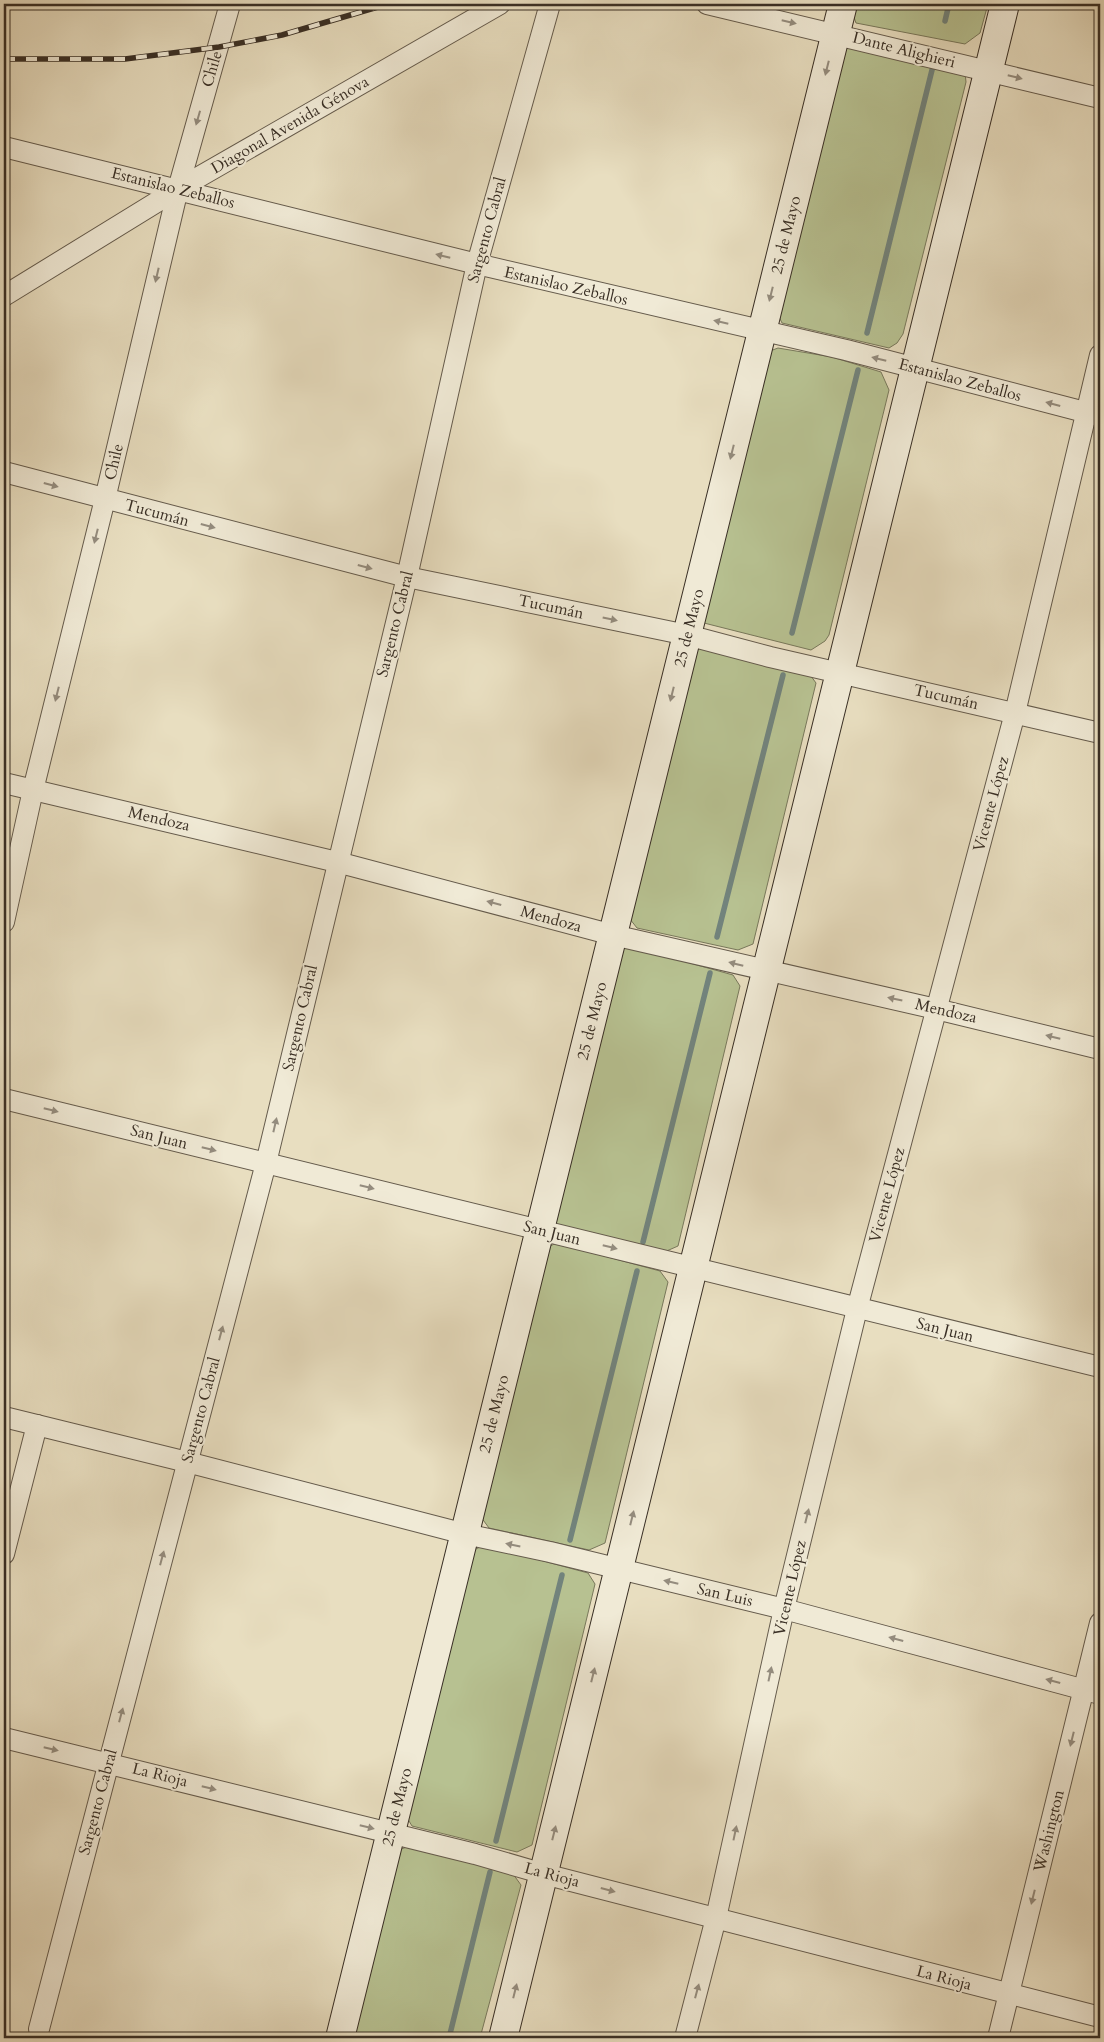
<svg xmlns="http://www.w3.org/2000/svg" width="1104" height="2042" font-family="Cardo,serif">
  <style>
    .green { fill: #b7c191; stroke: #78785b }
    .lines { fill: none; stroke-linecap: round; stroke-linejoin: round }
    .stream { stroke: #72837c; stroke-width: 5.5 }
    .street-casing { stroke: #655b4c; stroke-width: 22 }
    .secondary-casing { stroke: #392f25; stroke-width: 30 }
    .street { stroke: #f0ead6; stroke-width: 20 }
    .secondary { stroke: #f0ead6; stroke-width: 28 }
    .rail-casing { stroke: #392f25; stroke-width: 5.5 }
    .rail { stroke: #f0ead6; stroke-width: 4; stroke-dasharray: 11; stroke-linecap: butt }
    .oneway { fill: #948c7e }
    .labels { text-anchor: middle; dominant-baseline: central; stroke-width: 4; stroke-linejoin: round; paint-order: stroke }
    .street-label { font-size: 16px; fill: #392f25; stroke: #f0ead6 }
  </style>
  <rect width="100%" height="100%" fill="#e8dec0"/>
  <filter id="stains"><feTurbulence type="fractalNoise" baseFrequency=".004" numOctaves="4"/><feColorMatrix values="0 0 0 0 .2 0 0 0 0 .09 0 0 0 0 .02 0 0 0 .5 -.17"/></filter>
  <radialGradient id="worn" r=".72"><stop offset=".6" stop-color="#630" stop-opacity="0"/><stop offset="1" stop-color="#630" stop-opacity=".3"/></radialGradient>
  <g class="green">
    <path d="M852 4H988L980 33 965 44 856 23 851 9Z"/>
    <path d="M847 46 965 72 966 82 903 334 897 343 889 348 782 323 775 308 839 57Z"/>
    <path d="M778 348 832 357 881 372 889 390 829 635 825 641 811 650 704 623 770 351Z"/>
    <path d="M704 644 808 672 816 683 753 944 738 950 637 928 626 914 691 651Z"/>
    <path d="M629 946 733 975 740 986 678 1246 662 1253 561 1231 551 1216 615 953Z"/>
    <path d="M556 1243 660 1271 668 1282 605 1543 589 1550 489 1528 478 1513 543 1250Z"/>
    <path d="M484 1545 588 1573 595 1584 532 1845 517 1852 412 1826 403 1811 470 1552Z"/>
    <path d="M409 1846 513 1874 521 1885 480 2038H344L394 1852Z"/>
  </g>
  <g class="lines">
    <g class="stream">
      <path d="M945 21 949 4"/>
      <path d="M867 333 933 66"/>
      <path d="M792 633 858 370"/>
      <path d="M717 937 783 675"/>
      <path d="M643 1242 710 973"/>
      <path d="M570 1540 637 1271"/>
      <path d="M496 1841 562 1575"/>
      <path d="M449 2038 490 1872"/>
    </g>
    <defs>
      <g id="street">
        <path d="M707 4 1100 98"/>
        <path d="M4 147 477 264 846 350 1100 416"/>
        <path d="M4 296 178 189 500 4"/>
        <path d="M4 472 407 577 687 635 770 657 1100 733"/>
        <path d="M4 783 337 862 613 935 936 1009 1100 1049"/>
        <path d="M4 922 33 790 105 499 178 189 230 4"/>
        <path d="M4 1099 1100 1367"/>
        <path d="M4 1417 187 1462 465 1534 550 1552 784 1609 1100 1694"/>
        <path d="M4 1554 37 1425"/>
        <path d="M4 1738 475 1854 544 1874 1100 2017"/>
        <path d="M39 2029 266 1163 407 577 477 264 550 4"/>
        <path d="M685 2038 716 1918 784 1609 857 1309 1015 713 1100 355"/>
        <path d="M998 2038 1100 1623"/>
      </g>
      <g id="secondary">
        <path d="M340 2038 843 4"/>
        <path d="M503 2038 1005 4"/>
      </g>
    </defs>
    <use href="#street" class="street-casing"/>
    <use href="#secondary" class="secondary-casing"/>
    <use href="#street" class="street"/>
    <use href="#secondary" class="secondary"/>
    <defs>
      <path id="rail" d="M4 59H125L219 47 282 35 388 4"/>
    </defs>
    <use href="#rail" class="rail-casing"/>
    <use href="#rail" class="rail"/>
  </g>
  <defs><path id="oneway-solid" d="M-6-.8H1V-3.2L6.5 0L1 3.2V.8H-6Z" transform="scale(1.25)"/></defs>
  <g class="oneway">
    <use href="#oneway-solid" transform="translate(789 22) rotate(13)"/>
    <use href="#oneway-solid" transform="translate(827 68) rotate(104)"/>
    <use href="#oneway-solid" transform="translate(1015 77) rotate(14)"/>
    <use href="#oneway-solid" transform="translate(198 118) rotate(106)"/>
    <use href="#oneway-solid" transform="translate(443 256) rotate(-166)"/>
    <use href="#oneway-solid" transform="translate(157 275) rotate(103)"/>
    <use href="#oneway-solid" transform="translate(771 294) rotate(104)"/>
    <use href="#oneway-solid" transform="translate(721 322) rotate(-167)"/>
    <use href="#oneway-solid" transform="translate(879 359) rotate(-166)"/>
    <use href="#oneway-solid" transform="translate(1053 404) rotate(-165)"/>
    <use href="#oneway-solid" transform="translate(732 452) rotate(104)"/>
    <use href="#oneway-solid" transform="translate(51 485) rotate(15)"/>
    <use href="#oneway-solid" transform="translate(208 526) rotate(15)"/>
    <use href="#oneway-solid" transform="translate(96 536) rotate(104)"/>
    <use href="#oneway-solid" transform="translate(365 567) rotate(15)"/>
    <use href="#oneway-solid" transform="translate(610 619) rotate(12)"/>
    <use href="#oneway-solid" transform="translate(57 694) rotate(104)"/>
    <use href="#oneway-solid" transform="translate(672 694) rotate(104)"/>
    <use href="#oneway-solid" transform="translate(494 903) rotate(-165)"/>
    <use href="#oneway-solid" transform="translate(736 964) rotate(-166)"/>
    <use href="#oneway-solid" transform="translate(895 999) rotate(-168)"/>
    <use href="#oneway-solid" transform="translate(1053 1037) rotate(-166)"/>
    <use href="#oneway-solid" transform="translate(51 1110) rotate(14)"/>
    <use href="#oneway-solid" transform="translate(275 1125) rotate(-77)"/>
    <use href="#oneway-solid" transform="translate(209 1149) rotate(14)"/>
    <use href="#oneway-solid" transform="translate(367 1187) rotate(14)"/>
    <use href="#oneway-solid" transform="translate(610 1247) rotate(14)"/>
    <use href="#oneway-solid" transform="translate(221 1333) rotate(-75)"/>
    <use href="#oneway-solid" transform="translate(807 1516) rotate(-76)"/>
    <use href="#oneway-solid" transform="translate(632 1518) rotate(-76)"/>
    <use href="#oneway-solid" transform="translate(513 1545) rotate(-168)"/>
    <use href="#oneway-solid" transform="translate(162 1558) rotate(-75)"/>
    <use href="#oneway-solid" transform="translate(671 1582) rotate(-167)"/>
    <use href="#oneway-solid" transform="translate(896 1639) rotate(-165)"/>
    <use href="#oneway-solid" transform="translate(770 1674) rotate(-78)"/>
    <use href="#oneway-solid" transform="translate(593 1675) rotate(-76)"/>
    <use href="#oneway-solid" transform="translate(1053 1681) rotate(-165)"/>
    <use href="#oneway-solid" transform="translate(121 1715) rotate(-75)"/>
    <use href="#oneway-solid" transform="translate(1072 1739) rotate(104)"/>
    <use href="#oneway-solid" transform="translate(51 1749) rotate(13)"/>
    <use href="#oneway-solid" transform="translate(209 1788) rotate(14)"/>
    <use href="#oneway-solid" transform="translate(367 1827) rotate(14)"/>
    <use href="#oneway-solid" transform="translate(554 1833) rotate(-76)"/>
    <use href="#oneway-solid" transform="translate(735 1833) rotate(-78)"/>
    <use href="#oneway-solid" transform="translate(608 1890) rotate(15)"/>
    <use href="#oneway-solid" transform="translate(1033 1897) rotate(104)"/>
    <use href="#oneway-solid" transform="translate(515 1991) rotate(-76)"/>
    <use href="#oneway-solid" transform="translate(697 1991) rotate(-75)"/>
  </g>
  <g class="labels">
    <g class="street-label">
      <text transform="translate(904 50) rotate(14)">Dante Alighieri</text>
      <text transform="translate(212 69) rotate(-74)">Chile</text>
      <text transform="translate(290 125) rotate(-30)">Diagonal Avenida Génova</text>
      <text transform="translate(173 188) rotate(14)">Estanislao Zeballos</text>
      <text transform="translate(487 230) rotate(-75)">Sargento Cabral</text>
      <text transform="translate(786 235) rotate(-76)">25 de Mayo</text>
      <text transform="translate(566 286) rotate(13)">Estanislao Zeballos</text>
      <text transform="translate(960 380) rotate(15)">Estanislao Zeballos</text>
      <text transform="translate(114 462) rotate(-77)">Chile</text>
      <text transform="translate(157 513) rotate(15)">Tucumán</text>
      <text transform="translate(551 607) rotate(12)">Tucumán</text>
      <text transform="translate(395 624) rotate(-76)">Sargento Cabral</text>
      <text transform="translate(689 628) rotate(-76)">25 de Mayo</text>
      <text transform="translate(946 697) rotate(13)">Tucumán</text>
      <text transform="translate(991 804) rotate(-75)">Vicente López</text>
      <text transform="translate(159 819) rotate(13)">Mendoza</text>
      <text transform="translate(551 919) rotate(15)">Mendoza</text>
      <text transform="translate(946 1011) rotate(13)">Mendoza</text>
      <text transform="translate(300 1018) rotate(-77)">Sargento Cabral</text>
      <text transform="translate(592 1021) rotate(-76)">25 de Mayo</text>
      <text transform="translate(159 1137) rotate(14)">San Juan</text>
      <text transform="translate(887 1195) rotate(-75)">Vicente López</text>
      <text transform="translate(552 1233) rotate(14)">San Juan</text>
      <text transform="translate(945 1330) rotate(14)">San Juan</text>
      <text transform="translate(201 1410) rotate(-75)">Sargento Cabral</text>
      <text transform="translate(494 1414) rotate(-76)">25 de Mayo</text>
      <text transform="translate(790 1588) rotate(-77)">Vicente López</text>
      <text transform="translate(725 1595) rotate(13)">San Luis</text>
      <text transform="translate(160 1775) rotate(14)">La Rioja</text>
      <text transform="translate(98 1802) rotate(-75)">Sargento Cabral</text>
      <text transform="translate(397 1807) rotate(-76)">25 de Mayo</text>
      <text transform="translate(1049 1831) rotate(-76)">Washington</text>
      <text transform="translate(552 1875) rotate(15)">La Rioja</text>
      <text transform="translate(944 1978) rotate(15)">La Rioja</text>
    </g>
  </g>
  <rect width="1104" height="2042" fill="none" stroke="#e8dec0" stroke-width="20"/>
  <rect x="5" y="5" width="1094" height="2032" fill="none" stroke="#392f25" stroke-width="2.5"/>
  <rect x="10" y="10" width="1084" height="2022" fill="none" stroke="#392f25"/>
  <rect width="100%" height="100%" filter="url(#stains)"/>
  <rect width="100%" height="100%" fill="url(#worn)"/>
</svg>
